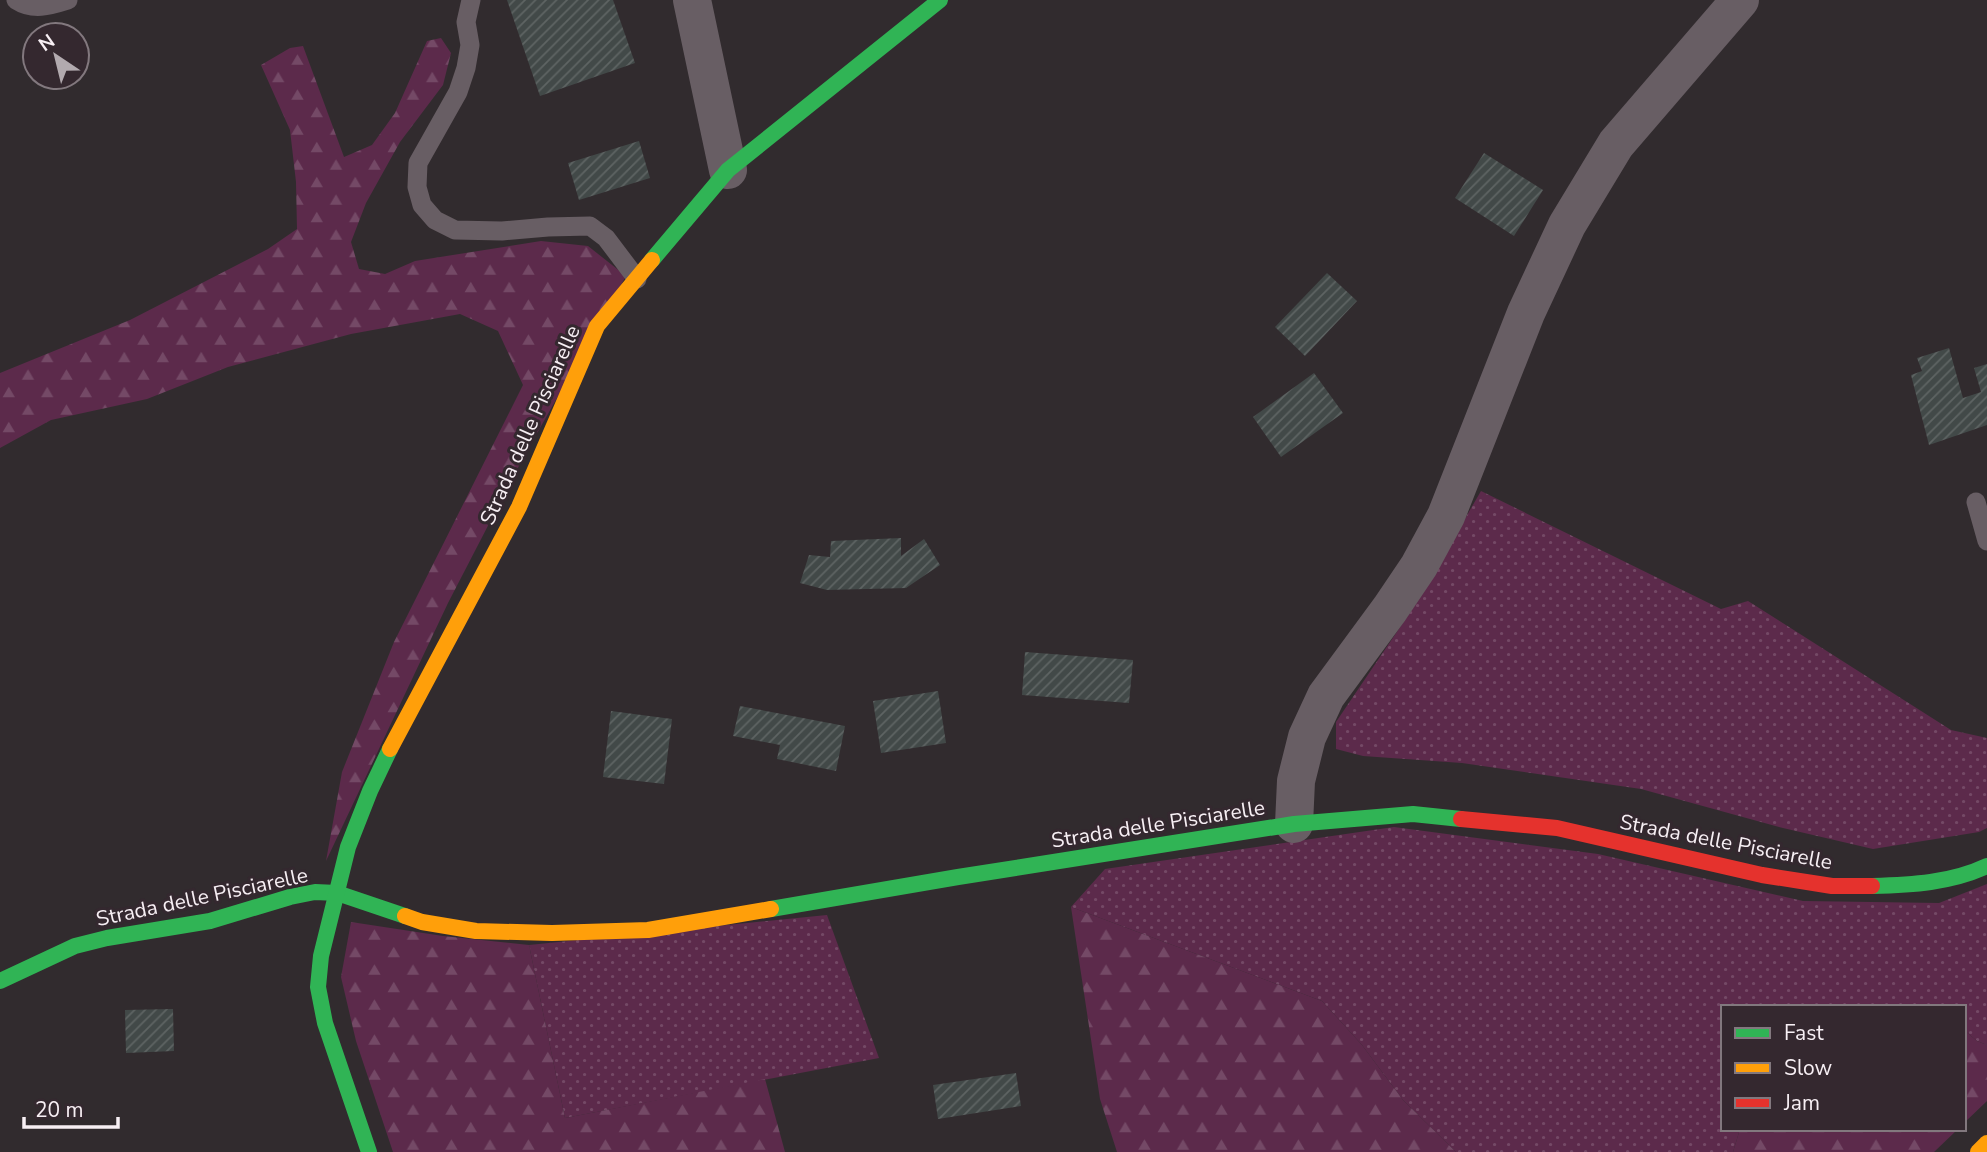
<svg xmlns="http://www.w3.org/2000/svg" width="1987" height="1152" font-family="'Nunito Sans',sans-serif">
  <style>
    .grass { fill: url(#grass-dots) }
    .forest { fill: url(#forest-firs) }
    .building { fill: url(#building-hatch) }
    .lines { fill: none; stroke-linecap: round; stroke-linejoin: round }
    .lane { stroke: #685e64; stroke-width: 19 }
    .street { stroke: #685e64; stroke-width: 38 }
    .fast { stroke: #30b455; stroke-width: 16 }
    .slow { stroke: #ff9f0a; stroke-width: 16 }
    .jam { stroke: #e5322d; stroke-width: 16 }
    .labels { text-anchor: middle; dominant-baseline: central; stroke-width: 6; stroke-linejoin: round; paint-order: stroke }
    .street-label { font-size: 21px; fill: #f7eff4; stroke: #34282f }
  </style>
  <defs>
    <pattern id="grass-dots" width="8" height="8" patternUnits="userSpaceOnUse" patternTransform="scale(1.75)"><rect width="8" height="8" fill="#5c2a4b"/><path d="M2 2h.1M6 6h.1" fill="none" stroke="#744966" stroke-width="1.8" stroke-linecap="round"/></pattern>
    <pattern id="forest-firs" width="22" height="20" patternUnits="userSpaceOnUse" patternTransform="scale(1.75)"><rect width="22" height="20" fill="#5c2a4b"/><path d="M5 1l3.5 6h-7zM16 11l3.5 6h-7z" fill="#744966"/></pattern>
    <pattern id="building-hatch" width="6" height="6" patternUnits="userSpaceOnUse" patternTransform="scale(1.75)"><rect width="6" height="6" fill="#424948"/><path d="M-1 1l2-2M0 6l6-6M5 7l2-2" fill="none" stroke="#5e6463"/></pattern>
  </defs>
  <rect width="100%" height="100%" fill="#312b2e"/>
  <g class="grass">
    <path d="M1481 491 1721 609 1748 601 1951 730 1987 738V828L1979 832 1873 849 1783 828 1641 789 1462 763 1363 756 1336 749V722L1413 608Z"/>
    <path d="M1394 827 1598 854 1803 901 1939 903 1987 884V1045L1977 1041 1964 1030V1007H1723V1129H1740L1733 1152H1456L1403 1100 1362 1045 1322 1001 1071 907 1105 869Z"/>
    <path d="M827 915 879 1058 565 1118 529 945Z"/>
  </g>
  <g class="forest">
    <path d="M441 38 451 53 443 85 400 142 366 203 351 242 359 269 385 274 415 261 541 241 588 246 626 276 523 458 448 603 326 861 342 772 394 642 523 385 498 331 460 314 351 334 228 367 147 399 51 420 0 448V373L130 320 268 249 297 229 296 182 290 130 261 65 290 48 303 46 344 157 372 145 395 113 427 41Z"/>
    <path d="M1071 907 1322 1001 1362 1045 1403 1100 1456 1152H1117L1100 1099Z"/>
    <path d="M351 922 443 936 529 945 565 1118 765 1079 785 1152H393L356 1041 341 977Z"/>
    <path d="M1964 1030 1977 1041 1987 1045V1101L1964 1123Z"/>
    <path d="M1740 1129H1958L1934 1152H1733Z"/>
  </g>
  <g class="building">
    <path d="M507 0H613L635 63 540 96Z"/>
    <path d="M639 141 650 178 579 200 568 163Z"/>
    <path d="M1484 153 1543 190 1514 236 1455 198Z"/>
    <path d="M1327 273 1357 301 1305 356 1275 327Z"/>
    <path d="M1949 348 1963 398 1981 392 1974 368 1987 364V425L1929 445 1911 375 1922 371 1917 358Z"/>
    <path d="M1314 373 1343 413 1281 457 1253 417Z"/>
    <path d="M901 538V556L924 539 940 565 906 588 827 590 800 583 809 555 830 557 831 541Z"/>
    <path d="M1025 652 1133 660 1129 703 1022 695Z"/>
    <path d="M938 691 946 743 881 753 873 701Z"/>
    <path d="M740 706 845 726 836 771 777 759 780 745 733 736Z"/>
    <path d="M611 711 672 719 664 784 603 777Z"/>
    <path d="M173 1009 174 1051 126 1053 125 1010Z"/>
    <path d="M1016 1073 1021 1106 938 1119 933 1085Z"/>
  </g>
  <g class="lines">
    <g class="lane">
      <path d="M16 0C33 11 49 6 68 0"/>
      <path d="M471 0 466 22 470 45 466 68 458 92 418 163 417 187 422 205 435 220 455 230 502 231 548 227 590 226 606 238 637 279"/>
      <path d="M1976 502 1987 541"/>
    </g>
    <g class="street">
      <path d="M692 0 728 170"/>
      <path d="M1294 824 1296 781 1307 737 1326 696 1390 609 1419 566 1446 516 1526 313 1567 225 1616 144 1740 0"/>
    </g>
    <g class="fast">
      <path d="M652 260 728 170 940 0"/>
      <path d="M1872 886C1911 885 1951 883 1987 866"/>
      <path d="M771 909 958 877 1294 824 1413 814 1461 819"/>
      <path d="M0 981 75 946 107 938 210 921 290 897 315 892 337 893 405 916"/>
      <path d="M369 1152 325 1023 318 987 321 956 348 847 370 791 390 749"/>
    </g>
    <g class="slow">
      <path d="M390 749 519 507 597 326 652 260"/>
      <path d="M405 916 422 922 476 931 552 933 648 930 771 909"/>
      <path d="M1978 1152 1987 1143"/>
    </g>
    <path class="jam" d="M1461 819 1557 828 1762 875 1832 886H1872"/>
  </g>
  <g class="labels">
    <g class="street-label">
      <text transform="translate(530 425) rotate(-66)">Strada delle Pisciarelle</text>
      <text transform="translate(1158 824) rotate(-9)">Strada delle Pisciarelle</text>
      <text transform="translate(1726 842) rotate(11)">Strada delle Pisciarelle</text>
      <text transform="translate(202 897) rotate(-12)">Strada delle Pisciarelle</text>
    </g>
  </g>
  <rect x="1721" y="1005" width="245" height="126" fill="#34282f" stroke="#82787e" stroke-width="2"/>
  <rect x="1735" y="1028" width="35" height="10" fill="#30b455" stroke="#82787e" stroke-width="2"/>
  <text x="1784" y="1040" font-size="21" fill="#f7eff4">Fast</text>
  <rect x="1735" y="1063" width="35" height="10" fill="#ff9f0a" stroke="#82787e" stroke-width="2"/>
  <text x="1784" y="1075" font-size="21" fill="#f7eff4">Slow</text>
  <rect x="1735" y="1098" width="35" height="10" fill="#e5322d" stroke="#82787e" stroke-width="2"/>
  <text x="1784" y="1110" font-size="21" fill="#f7eff4">Jam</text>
  <g transform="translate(56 56) rotate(325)"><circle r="33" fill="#34282f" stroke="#82787e" stroke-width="2"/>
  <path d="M0-5L12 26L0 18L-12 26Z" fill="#b2aaaf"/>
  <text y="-10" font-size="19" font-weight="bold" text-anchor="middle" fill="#f7eff4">N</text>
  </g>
  <path d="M24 1117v10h94v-10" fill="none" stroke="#f7eff4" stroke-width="3.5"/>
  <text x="35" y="1117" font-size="21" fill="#f7eff4" stroke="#34282f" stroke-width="5" paint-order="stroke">20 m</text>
</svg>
